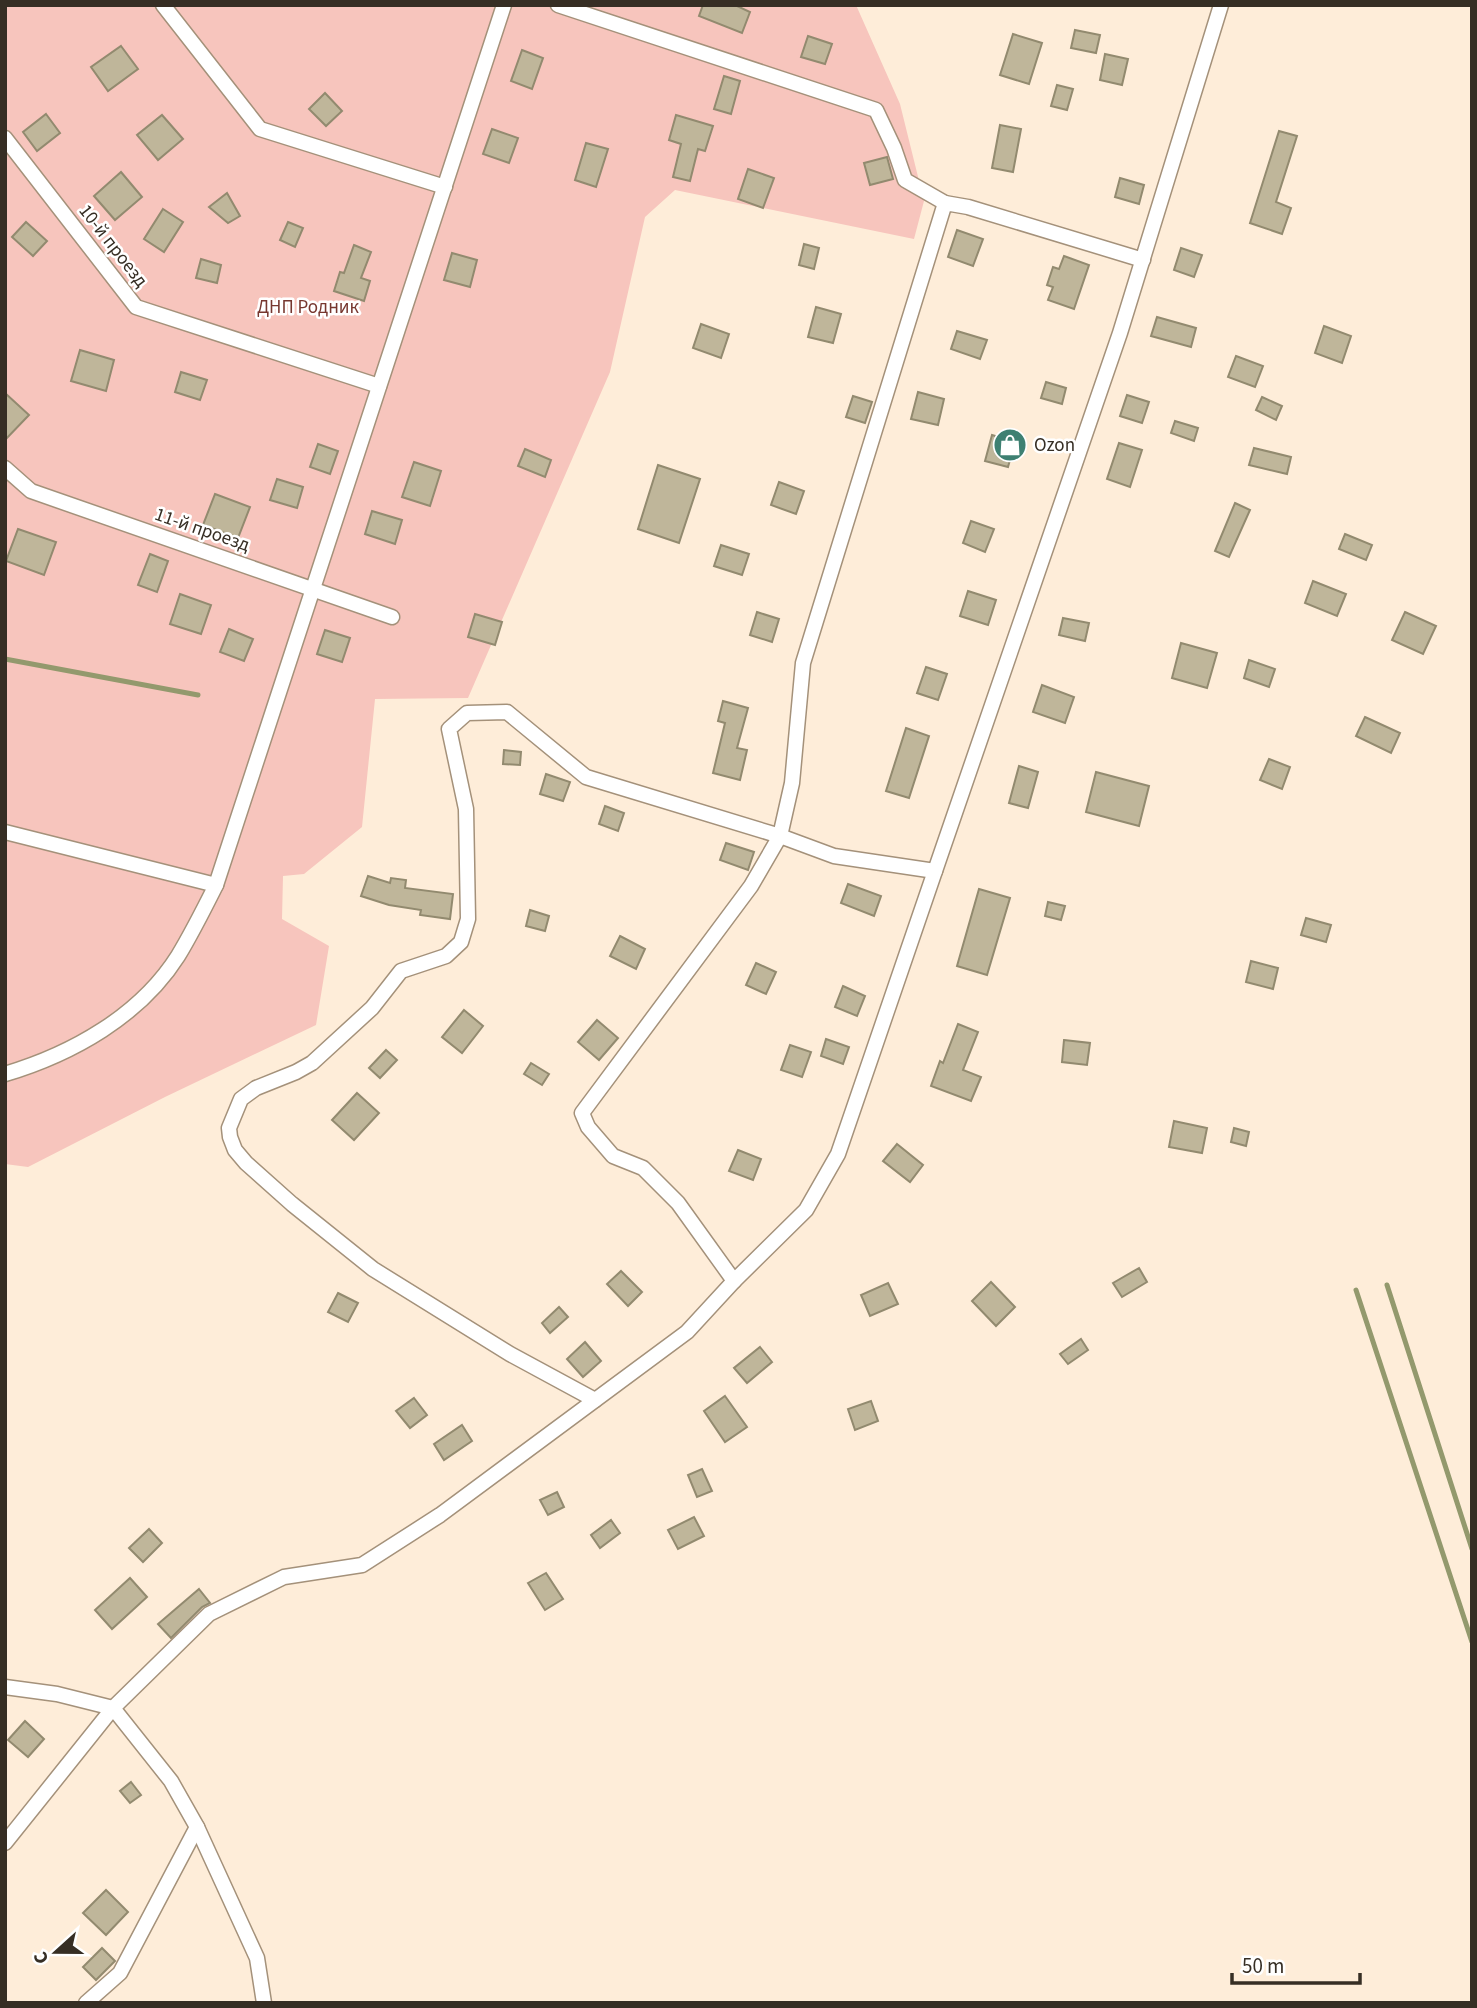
<svg xmlns="http://www.w3.org/2000/svg" width="1477" height="2008" font-family="'Source Sans 3',sans-serif">
  <style>
    .green { fill: #f7c5bd }
    .lines { fill: none; stroke-linecap: round; stroke-linejoin: round }
    .stream { stroke: #93996d; stroke-width: 5 }
    .building { fill: #bfb69a; stroke: #928a6f; stroke-width: 2 }
    .street-casing { stroke: #a4917a; stroke-width: 17 }
    .street { stroke: #fff; stroke-width: 14 }
    .labels { text-anchor: middle; dominant-baseline: central; stroke-width: 5; stroke-linejoin: round; paint-order: stroke }
    .street-label { font-size: 19px; fill: #362e24; stroke: #fff }
    .park-label { font-size: 19px; fill: #77372f; stroke: #fff }
    .poi-label { font-size: 19px; fill: #362e24; stroke: #fff; text-anchor: start }
  </style>
  <rect width="100%" height="100%" fill="#feedd9"/>
  <path class="green" d="M5 5H856L900 104 924 201 914 239 675 190 645 217 610 372 468 698 375 699 362 827 304 874 283 876 282 919 329 946 316 1025 165 1097 28 1167 5 1164Z"/>
  <g class="lines">
    <g class="stream">
      <path d="M5 659 198 695"/>
      <path d="M1387 1285 1472 1549"/>
      <path d="M1356 1290 1472 1642"/>
    </g>
  </g>
  <g class="building">
    <path d="M703 5H735L750 12 742 33 699 16Z"/>
    <path d="M1075 30 1100 35 1096 53 1071 48Z"/>
    <path d="M1013 34 1042 43 1029 84 1000 75Z"/>
    <path d="M808 36 832 44 825 64 801 57Z"/>
    <path d="M121 46 138 69 108 91 91 67Z"/>
    <path d="M522 50 543 58 532 89 511 81Z"/>
    <path d="M1105 54 1128 59 1122 85 1100 80Z"/>
    <path d="M724 76 740 81 731 114 714 109Z"/>
    <path d="M1057 85 1073 89 1067 110 1051 106Z"/>
    <path d="M325 93 342 111 326 126 309 109Z"/>
    <path d="M46 114 60 133 37 151 23 132Z"/>
    <path d="M162 115 183 139 158 160 137 135Z"/>
    <path d="M676 115 713 126 705 151 698 149 690 181 673 177 681 144 669 140Z"/>
    <path d="M1000 125 1021 129 1013 172 992 168Z"/>
    <path d="M492 129 518 138 509 163 483 154Z"/>
    <path d="M1279 131 1297 136 1276 202 1291 208 1282 234 1250 223Z"/>
    <path d="M586 143 608 149 596 187 575 180Z"/>
    <path d="M887 157 893 179 870 185 864 163Z"/>
    <path d="M748 169 774 178 763 208 738 199Z"/>
    <path d="M121 172 142 197 115 220 94 196Z"/>
    <path d="M1120 178 1144 185 1139 204 1115 197Z"/>
    <path d="M227 193 240 216 228 223 209 207Z"/>
    <path d="M163 209 183 222 164 252 144 239Z"/>
    <path d="M26 222 47 241 33 256 12 237Z"/>
    <path d="M288 222 303 228 295 247 280 240Z"/>
    <path d="M957 230 983 239 973 266 948 257Z"/>
    <path d="M804 244 819 248 814 269 799 265Z"/>
    <path d="M354 245 371 252 361 278 370 281 364 301 334 291 340 272 344 273Z"/>
    <path d="M1181 248 1202 255 1194 277 1174 270Z"/>
    <path d="M452 253 477 260 470 287 444 280Z"/>
    <path d="M1064 256 1089 265 1074 309 1048 300 1053 287 1047 285 1053 267 1059 269Z"/>
    <path d="M201 259 221 265 217 283 196 278Z"/>
    <path d="M816 307 841 314 833 343 808 337Z"/>
    <path d="M1157 317 1196 328 1191 347 1151 336Z"/>
    <path d="M701 324 729 334 721 358 693 348Z"/>
    <path d="M1324 326 1351 336 1342 363 1315 353Z"/>
    <path d="M957 331 987 340 980 359 951 349Z"/>
    <path d="M80 350 114 360 106 391 71 381Z"/>
    <path d="M1236 356 1263 366 1255 387 1228 377Z"/>
    <path d="M181 372 207 380 200 400 175 392Z"/>
    <path d="M1046 382 1066 388 1062 404 1041 398Z"/>
    <path d="M918 392 944 399 938 425 911 419Z"/>
    <path d="M5 393 29 415 5 440Z"/>
    <path d="M1127 395 1149 402 1142 423 1120 416Z"/>
    <path d="M853 396 872 402 865 423 846 417Z"/>
    <path d="M1262 397 1282 406 1276 420 1256 410Z"/>
    <path d="M1175 421 1198 428 1194 441 1171 433Z"/>
    <path d="M992 435 1015 442 1008 467 985 461Z"/>
    <path d="M1119 443 1142 450 1130 487 1107 479Z"/>
    <path d="M318 444 338 451 330 474 310 467Z"/>
    <path d="M1254 448 1291 457 1287 474 1249 465Z"/>
    <path d="M525 449 551 460 545 477 518 466Z"/>
    <path d="M414 462 441 471 430 506 402 497Z"/>
    <path d="M658 465 700 479 679 543 638 529Z"/>
    <path d="M277 479 303 487 297 508 270 500Z"/>
    <path d="M779 482 804 491 796 514 771 505Z"/>
    <path d="M215 494 250 507 238 538 203 525Z"/>
    <path d="M1235 503 1250 510 1229 557 1215 551Z"/>
    <path d="M372 511 402 520 395 544 365 534Z"/>
    <path d="M971 521 994 529 985 552 963 543Z"/>
    <path d="M18 529 56 542 44 575 6 561Z"/>
    <path d="M1345 534 1372 545 1366 560 1339 549Z"/>
    <path d="M721 545 749 554 742 575 714 566Z"/>
    <path d="M150 554 168 561 157 592 138 585Z"/>
    <path d="M1313 581 1346 594 1337 616 1305 603Z"/>
    <path d="M968 591 996 600 988 625 960 616Z"/>
    <path d="M180 594 211 605 201 634 170 624Z"/>
    <path d="M757 612 779 619 772 642 750 635Z"/>
    <path d="M1405 612 1436 626 1423 654 1392 640Z"/>
    <path d="M475 614 502 622 495 645 468 637Z"/>
    <path d="M1063 618 1089 623 1085 641 1059 635Z"/>
    <path d="M229 629 253 639 244 661 220 652Z"/>
    <path d="M325 630 350 638 342 662 317 654Z"/>
    <path d="M1181 643 1217 653 1207 688 1172 678Z"/>
    <path d="M1249 660 1275 669 1269 687 1244 678Z"/>
    <path d="M926 667 947 674 938 700 917 693Z"/>
    <path d="M1042 685 1074 697 1065 723 1033 712Z"/>
    <path d="M723 701 748 708 737 748 747 750 740 780 713 773 725 723 718 721Z"/>
    <path d="M1365 717 1400 733 1391 753 1356 736Z"/>
    <path d="M906 728 929 736 909 798 886 791Z"/>
    <path d="M504 750 521 752 520 765 503 764Z"/>
    <path d="M1269 759 1290 767 1282 789 1260 780Z"/>
    <path d="M1019 766 1038 772 1028 808 1009 803Z"/>
    <path d="M1096 772 1149 786 1139 826 1086 812Z"/>
    <path d="M546 774 570 782 563 801 540 794Z"/>
    <path d="M605 806 624 813 618 831 599 824Z"/>
    <path d="M726 843 754 852 748 870 720 860Z"/>
    <path d="M368 876 390 883 391 878 406 880 405 888 453 894 450 919 420 915 421 910 389 905 361 896Z"/>
    <path d="M848 884 881 896 874 916 841 903Z"/>
    <path d="M979 889 1010 898 987 975 957 966Z"/>
    <path d="M1048 902 1065 906 1061 920 1045 916Z"/>
    <path d="M530 910 549 916 545 931 526 926Z"/>
    <path d="M1306 918 1331 925 1326 942 1301 935Z"/>
    <path d="M620 936 645 949 636 969 610 956Z"/>
    <path d="M1251 961 1278 968 1273 989 1246 982Z"/>
    <path d="M756 963 776 972 766 994 746 985Z"/>
    <path d="M843 986 865 996 857 1016 835 1007Z"/>
    <path d="M464 1010 483 1026 462 1053 442 1037Z"/>
    <path d="M597 1020 618 1038 599 1060 578 1042Z"/>
    <path d="M958 1024 978 1032 963 1070 981 1077 971 1101 931 1086 940 1061 943 1063Z"/>
    <path d="M826 1039 849 1047 843 1064 821 1056Z"/>
    <path d="M1064 1040 1090 1043 1087 1065 1062 1062Z"/>
    <path d="M790 1045 811 1052 802 1077 781 1070Z"/>
    <path d="M386 1050 397 1060 380 1078 369 1068Z"/>
    <path d="M531 1063 549 1074 542 1085 524 1074Z"/>
    <path d="M357 1093 379 1113 354 1140 332 1120Z"/>
    <path d="M1174 1121 1207 1128 1202 1153 1169 1147Z"/>
    <path d="M1234 1128 1249 1132 1246 1146 1231 1142Z"/>
    <path d="M897 1144 923 1165 910 1182 883 1161Z"/>
    <path d="M738 1150 761 1159 753 1180 729 1171Z"/>
    <path d="M1139 1268 1147 1282 1122 1297 1113 1283Z"/>
    <path d="M621 1271 642 1292 628 1306 607 1284Z"/>
    <path d="M991 1282 1015 1307 996 1326 972 1301Z"/>
    <path d="M888 1283 898 1304 870 1316 861 1295Z"/>
    <path d="M338 1293 358 1303 348 1322 328 1312Z"/>
    <path d="M559 1307 568 1317 550 1333 542 1323Z"/>
    <path d="M1081 1339 1088 1350 1068 1364 1060 1354Z"/>
    <path d="M585 1342 601 1361 583 1377 567 1359Z"/>
    <path d="M760 1347 772 1362 747 1383 734 1368Z"/>
    <path d="M725 1396 747 1427 725 1442 704 1411Z"/>
    <path d="M414 1398 427 1415 410 1428 396 1411Z"/>
    <path d="M871 1401 878 1421 855 1430 848 1409Z"/>
    <path d="M462 1425 472 1441 444 1460 434 1444Z"/>
    <path d="M702 1469 712 1491 697 1497 688 1475Z"/>
    <path d="M557 1492 564 1507 548 1515 540 1500Z"/>
    <path d="M694 1517 704 1536 678 1549 668 1530Z"/>
    <path d="M611 1520 620 1533 600 1548 591 1535Z"/>
    <path d="M149 1529 162 1543 143 1562 129 1548Z"/>
    <path d="M546 1573 563 1599 545 1610 528 1583Z"/>
    <path d="M130 1578 147 1597 112 1629 95 1610Z"/>
    <path d="M199 1589 210 1603 202 1607 171 1638 158 1624Z"/>
    <path d="M25 1721 44 1739 28 1757 8 1740Z"/>
    <path d="M131 1782 141 1795 130 1803 120 1791Z"/>
    <path d="M106 1890 128 1912 106 1935 83 1913Z"/>
    <path d="M102 1948 115 1961 96 1980 83 1967Z"/>
  </g>
  <g class="lines">
    <defs>
      <g id="street">
        <path d="M163 5 260 129 445 187"/>
        <path d="M558 5 876 110 894 148 905 180 945 203"/>
        <path d="M5 138 136 307 379 386"/>
        <path d="M5 468 31 491 392 617"/>
        <path d="M5 832 216 885"/>
        <path d="M5 1074C72 1054 140 1016 178 956 192 933 204 909 216 885L504 5"/>
        <path d="M734 1281 678 1203 643 1168 613 1156 588 1127 582 1113 751 886 780 836 792 783 803 663 945 203 968 207 1143 260"/>
        <path d="M595 1400 510 1354 373 1269 292 1204 246 1163 235 1150 230 1137 229 1128 241 1099 256 1088 296 1072 312 1063 372 1008 401 971 446 956 461 942 468 919 466 809 449 729 467 713 507 712 586 777 780 836 834 856 935 871"/>
        <path d="M5 1687 57 1694 113 1708 171 1781 197 1827 120 1973 86 2003"/>
        <path d="M197 1827 257 1958 264 2003"/>
        <path d="M5 1843 113 1708 209 1614 284 1577 362 1565 440 1515 687 1332 734 1281 806 1210 838 1154 935 871 1120 333 1221 5"/>
      </g>
    </defs>
    <use href="#street" class="street-casing"/>
    <use href="#street" class="street"/>
  </g>
  <defs>
    <symbol id="shop-disc" viewBox="-11 -11 22 22"><circle r="9.5" fill="#3e8072" stroke="#fff"/><path d="M-5-2.5h2.3a2.7 3.5 0 0 1 5.4 0H5L5.5 6h-11ZM-1.5-2.5h3a1.5 2.3 0 0 0-3 0Z" fill="#fff"/></symbol>
  </defs>
  <g fill-rule="evenodd">
    <use href="#shop-disc" x="991" y="426" width="38" height="38"/>
  </g>
  <g class="labels">
    <g class="street-label">
      <text transform="translate(113 246) rotate(52)">10-й проезд</text>
      <text transform="translate(202 530) rotate(19)">11-й проезд</text>
    </g>
    <g class="park-label">
      <text x="308" y="307">ДНП Родник</text>
    </g>
    <g class="poi-label">
      <text x="1034" y="445">Ozon</text>
    </g>
  </g>
  <rect width="1477" height="2008" fill="none" stroke="#362e24" stroke-width="14"/>
  <g transform="translate(56 1952) rotate(249)" stroke="#ffffff" stroke-width="5" paint-order="stroke">
  <path d="M0-5L12 26L0 18L-12 26Z" fill="#362e24"/>
  <text y="-10" font-size="19" font-weight="bold" text-anchor="middle" fill="#362e24">С</text>
  </g>
  <path d="M1232 1973v10h128v-10" fill="none" stroke="#362e24" stroke-width="3.5"/>
  <text x="1242" y="1973" font-size="21" fill="#362e24" stroke="#ffffff" stroke-width="5" paint-order="stroke">50 m</text>
</svg>
